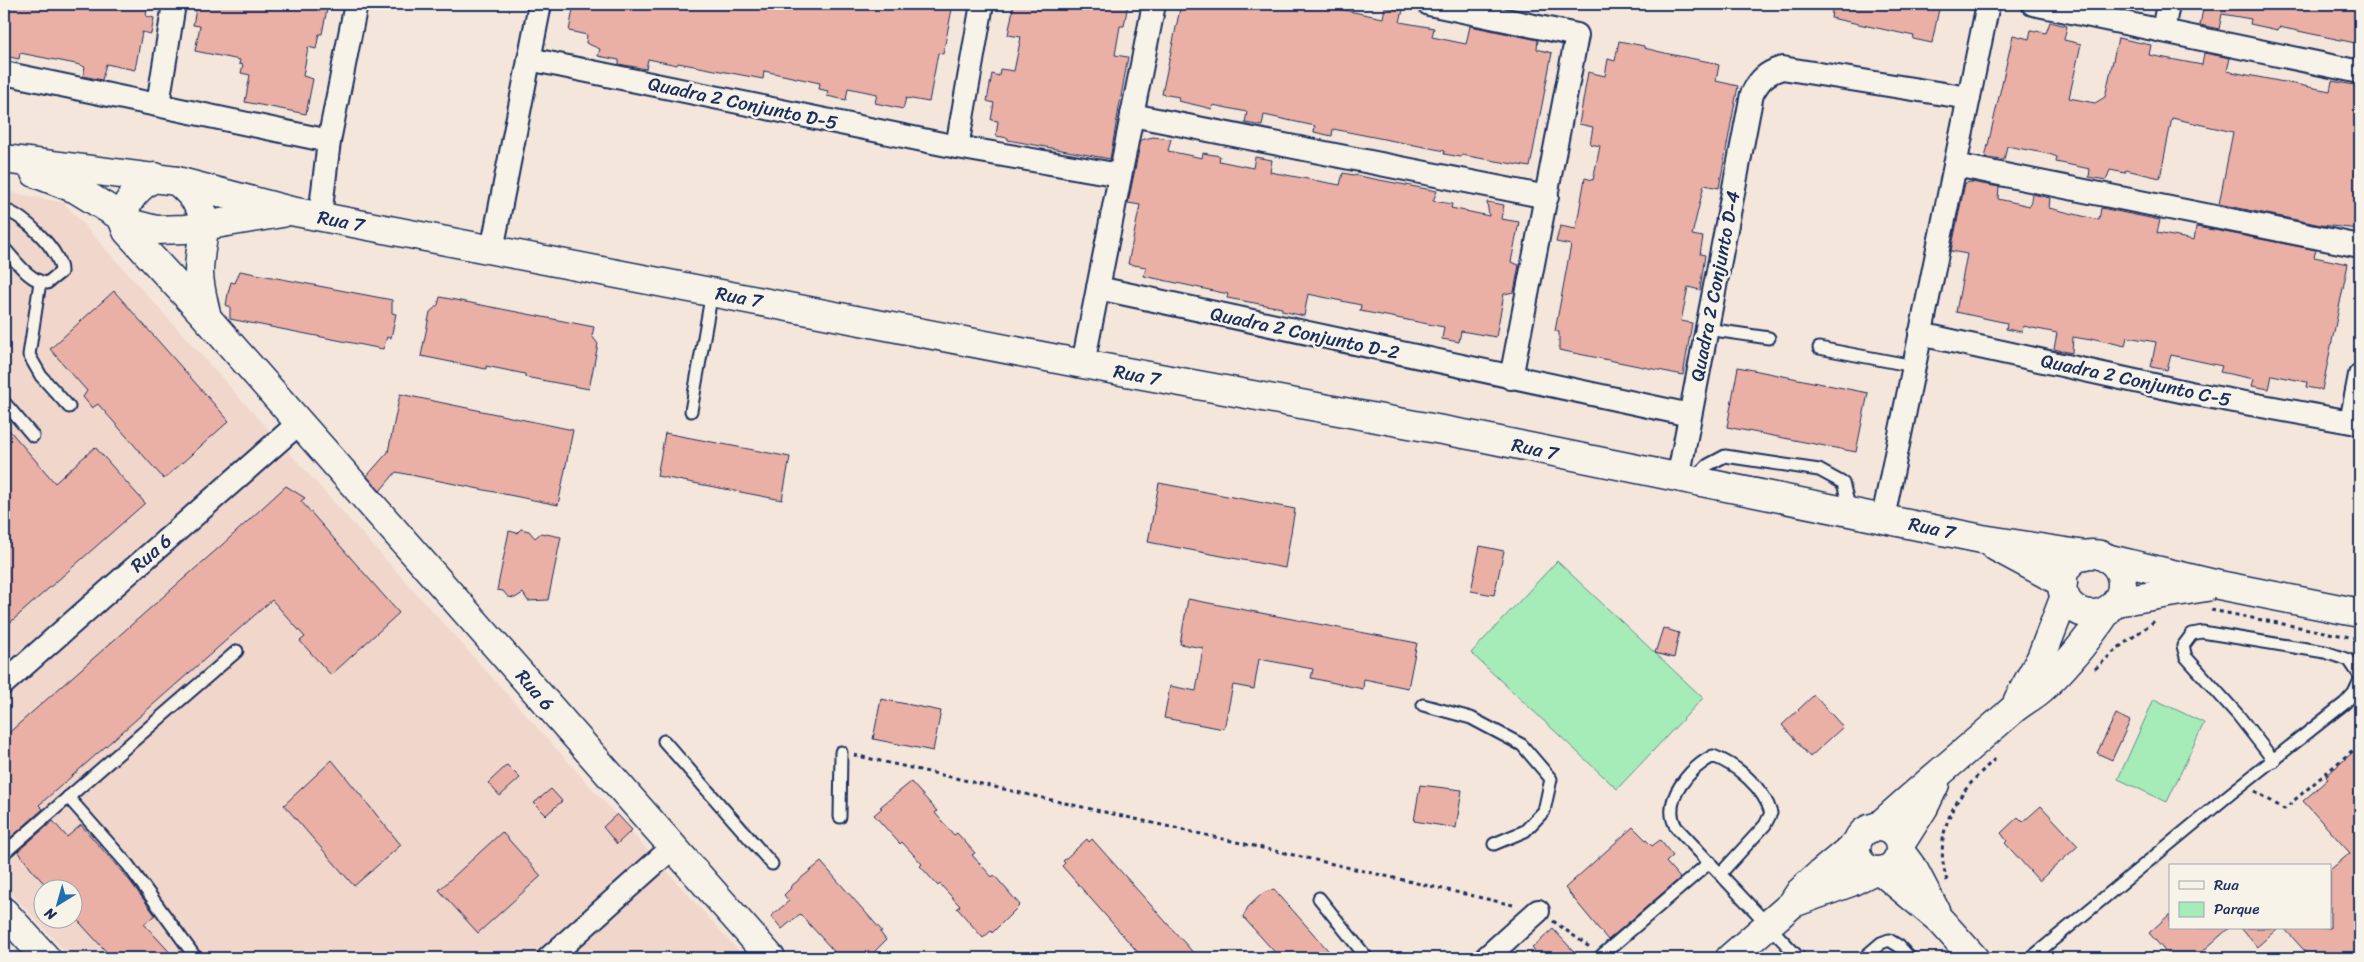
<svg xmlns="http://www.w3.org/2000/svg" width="2364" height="962" font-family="Sriracha,sans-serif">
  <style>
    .built { fill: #f1d6cb; fill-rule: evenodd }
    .green { fill: #a5ecb9; stroke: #608e8c }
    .building { fill: #eab0a5; stroke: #1b2f5e }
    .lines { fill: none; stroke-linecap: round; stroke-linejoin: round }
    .service-casing { stroke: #1b2f5e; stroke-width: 15 }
    .minor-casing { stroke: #1b2f5e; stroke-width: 26 }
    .tertiary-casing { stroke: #1b2f5e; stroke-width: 31 }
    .secondary-casing { stroke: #1b2f5e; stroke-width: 31 }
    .path { stroke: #1b2f5e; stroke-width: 3; stroke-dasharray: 4 4; stroke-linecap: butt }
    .service { stroke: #f7f3e8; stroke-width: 11 }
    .minor { stroke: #f7f3e8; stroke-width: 22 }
    .tertiary { stroke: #f7f3e8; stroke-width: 28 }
    .secondary { stroke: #f7f3e8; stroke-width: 28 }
    .labels { text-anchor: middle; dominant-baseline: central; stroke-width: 5; stroke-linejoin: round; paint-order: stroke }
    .street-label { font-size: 19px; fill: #1b2f5e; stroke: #f7f3e8 }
  </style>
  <rect width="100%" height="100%" fill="#f4e6db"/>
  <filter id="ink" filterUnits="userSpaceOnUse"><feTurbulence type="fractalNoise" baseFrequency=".02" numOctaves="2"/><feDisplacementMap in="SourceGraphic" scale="10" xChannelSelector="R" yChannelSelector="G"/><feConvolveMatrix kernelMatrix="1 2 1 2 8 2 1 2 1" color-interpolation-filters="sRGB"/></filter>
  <g filter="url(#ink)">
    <path class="built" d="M4 191 64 203 745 958H71L4 885ZM42 890H72V920H42Z"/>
    <g class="green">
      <path d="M1557 561 1703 698 1617 789 1471 653Z"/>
      <path d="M2154 699 2204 723 2167 802 2118 779Z"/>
    </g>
    <g class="building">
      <path d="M4 4H148L146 16 154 18 151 34 142 32 135 70 106 64 102 80 83 76 85 67 76 64 20 53 19 59 4 56Z"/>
      <path d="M197 4H328L322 34H319L316 49 308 47 303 76 313 79 306 114 245 102 250 75 241 73 243 65 239 64 240 60 195 51 200 26 193 25Z"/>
      <path d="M574 4H953L943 54 938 53 929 102 906 98 903 109 875 103 877 94 848 88 846 100 827 96 828 91 819 89 820 83 764 71 763 79 678 63 677 65 648 59 646 69 619 64V60L598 56 600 49 586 43 587 35 569 31Z"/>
      <path d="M1014 4H1128L1124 26H1120L1115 55 1128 57 1110 159 1008 140V138L996 136 998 121 991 120 994 103 987 101 992 74 999 76 1000 69 1014 71 1021 37 1008 35Z"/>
      <path d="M1181 4H1314L1383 18 1385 7 1403 10 1400 22 1434 28 1432 37 1466 44 1470 26 1538 40 1537 49 1552 53 1530 167 1462 155 1461 157 1444 154 1445 151 1333 129 1332 136 1314 132 1315 126 1264 115 1262 126 1245 123 1247 112 1213 105 1212 109 1196 105 1178 101 1179 97 1162 94Z"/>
      <path d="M1833 4H1940L1932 43 1913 39 1914 36 1831 18Z"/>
      <path d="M2204 4H2360V44L2279 27 2278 30 2250 24 2251 19 2222 14 2219 29 2200 25Z"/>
      <path d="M2050 22 2067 26 2064 40 2081 44 2069 98 2095 103 2105 97 2118 38 2151 45 2149 55 2202 65 2204 53 2230 58 2227 71 2330 91 2332 81 2360 86V229L2321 225 2219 204 2233 132 2172 118 2160 178 2126 170 2125 173 2110 170 2106 180 2089 177 2090 169 2056 162 2057 157 2049 154 2007 146 2004 160 1985 158 2013 35 2029 39 2031 30 2046 33Z"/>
      <path d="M1619 41 1644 46V48L1669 54 1715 63V64L1719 65 1716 81 1738 86 1719 188 1704 185 1692 235 1703 237 1700 254 1705 255 1700 290 1688 287 1681 321 1692 323 1683 375 1559 350V332L1555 331 1571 245 1556 242 1560 226 1576 229 1585 178 1593 180 1600 146 1590 144 1593 127 1579 124 1588 72 1605 76 1608 59 1615 61Z"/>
      <path d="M1153 137 1171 139 1168 151 1202 158 1203 153 1220 156 1219 161 1253 168 1255 157 1272 160 1270 172 1340 185 1343 173 1437 191 1433 201 1452 204 1451 208 1489 216 1487 202 1504 205 1501 219 1519 222 1511 262 1519 265 1514 292 1504 294 1496 337 1461 331 1459 342 1442 339 1444 327 1360 311 1361 305 1308 294 1304 316 1282 311V308L1227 298 1228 294 1144 276 1146 267 1128 264 1140 205 1128 203 1141 140Z"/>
      <path d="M1971 182 1999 187 1998 199 2030 206 2032 194 2050 198 2049 208 2099 220 2101 208 2160 220 2157 233 2194 240 2196 227 2214 230 2316 250 2314 257 2348 264 2322 390 2306 387 2307 382 2272 375 2269 389 2252 386 2254 379 2220 372 2222 366 2171 355 2167 370 2151 367 2156 342 2127 337 2125 346 2091 338V340L2073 337 2072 353 2054 349 2057 333 2023 326 2022 332 2006 329 2007 323 1956 312 1967 254 1951 251 1965 183Z"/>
      <path d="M240 271 392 300V313L396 314 391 338 387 337 383 349 230 319V306H226L228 293 231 282 235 283Z"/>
      <path d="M114 291 229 421 164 479 98 404 92 408 83 397 87 391 50 349Z"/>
      <path d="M440 297 594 327 592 336 598 344 589 389 525 377V374L486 366V369L421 356 430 312 438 305Z"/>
      <path d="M1738 367 1868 393 1856 452 1727 427Z"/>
      <path d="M400 394 573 430 558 505 396 472 380 491 367 476 388 452Z"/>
      <path d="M4 424 55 483 95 447 145 503 4 628Z"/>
      <path d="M665 433 790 457 782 500 657 476Z"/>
      <path d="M1159 483 1295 509 1285 568 1148 542Z"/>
      <path d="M286 486 305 498 301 501 399 613 331 675 300 641 305 637 272 600 39 805 43 809 8 840 4 835V737L223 544Z"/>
      <path d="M521 529 529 531 535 538 541 533 561 537 548 600 528 601 523 593 515 598 508 597 503 591 497 590 509 531 517 533Z"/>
      <path d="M1480 546 1504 551 1494 595 1471 591Z"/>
      <path d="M1188 599 1417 643 1408 688 1364 679 1363 689 1311 678 1313 669 1259 659 1254 689 1233 685 1224 729 1164 718 1170 686 1196 691 1203 648 1180 644Z"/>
      <path d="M1663 628 1679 633 1674 658 1655 653Z"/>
      <path d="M1814 695 1843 727 1810 757 1782 725Z"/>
      <path d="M881 699 941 711 933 751 873 739Z"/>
      <path d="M2116 714 2130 721 2112 760 2097 753Z"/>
      <path d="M2360 746V958H2311L2284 928H2330V870L2350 853 2303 801 2328 779 2326 776Z"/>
      <path d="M332 760 401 845 354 886 284 805Z"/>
      <path d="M507 765 520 778 500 796 488 783Z"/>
      <path d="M911 782 937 811 935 813 954 835 957 833 975 853 972 855 992 877 994 875 1020 905 992 933 991 931 983 938 957 908 960 906 940 884 938 886 920 866 922 864 902 842 900 844 874 815 882 808 880 807Z"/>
      <path d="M1420 785 1462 790 1456 828 1414 821Z"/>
      <path d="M551 789 562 801 546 815 534 803Z"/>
      <path d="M2041 806 2078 846 2039 881 2005 843 2007 841 2001 833 2018 817 2023 822Z"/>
      <path d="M617 814 632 830 617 844 603 827Z"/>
      <path d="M53 821 67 837 81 825 130 881 155 915 144 924 175 958H112L72 914V890H50L31 869 18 851Z"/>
      <path d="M1633 827 1652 846 1660 840 1673 856 1666 862 1680 878 1608 940 1565 888Z"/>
      <path d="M502 832 541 876 478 933 439 890Z"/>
      <path d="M1087 839 1089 842 1092 839 1198 958H1143L1062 866 1065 863 1063 861Z"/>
      <path d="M821 862 882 931 880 932 886 940 868 958H840L800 914 782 929 771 916 789 901 784 895 791 888 790 887Z"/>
      <path d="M1274 889 1318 939 1335 958H1280L1243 917 1248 907 1263 893Z"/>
      <path d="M2170 914V928H2229L2195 958H2171L2149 933Z"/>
      <path d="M2241 928H2278L2257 947Z"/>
      <path d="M1553 929 1580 958H1541L1532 948Z"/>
    </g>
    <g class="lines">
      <defs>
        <g id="service">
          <path d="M4 210C23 214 62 252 61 272L47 283C29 281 16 261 4 248"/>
          <path d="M40 282 29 355 41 376 69 407"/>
          <path d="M1707 329 1769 338"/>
          <path d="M1819 348 1914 366"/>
          <path d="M4 402 33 436"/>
          <path d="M691 411 712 292"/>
          <path d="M1694 478 1708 465 1725 456 1819 470 1843 483 1850 510"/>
          <path d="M1423 705 1471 718 1522 745 1551 779 1544 811 1525 831 1494 844"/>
          <path d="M664 741 772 864"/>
          <path d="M2274 761 2238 715 2186 657 2183 646 2192 634 2202 632 2325 652 2349 660 2360 676"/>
          <path d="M68 797 128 865 196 958"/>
          <path d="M840 817 841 752"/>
          <path d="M4 853 237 651"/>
          <path d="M1721 873 1765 825 1771 813C1764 788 1737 765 1713 756 1690 768 1661 800 1676 827L1799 958"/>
          <path d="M1319 898 1367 958"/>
          <path d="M1602 955 1710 862"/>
          <path d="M1869 958 1867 955 1881 943 1889 940 1899 946 1910 958"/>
          <path d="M2031 958 2230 794 2345 703 2354 693 2360 680"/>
        </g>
        <g id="minor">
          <path d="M1429 4 1577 35 1511 378"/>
          <path d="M2033 4 2360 72"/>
          <path d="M2163 31 2168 4"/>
          <path d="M529 59 957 147 1120 175"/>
          <path d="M4 73 329 141"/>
          <path d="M158 104 174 4"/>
          <path d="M1132 115 1547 197"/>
          <path d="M957 147 982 4"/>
          <path d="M1955 165 2360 246"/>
          <path d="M320 216 329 141 356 4"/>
          <path d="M492 250 540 4"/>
          <path d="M1098 288 1690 415"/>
          <path d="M1920 334 2190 393 2351 422 2360 375"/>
          <path d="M1083 364 1154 4"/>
          <path d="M1678 479 1752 94C1760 79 1766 73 1782 68L1969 98"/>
          <path d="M1883 518 1988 4"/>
          <path d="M4 683 299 423"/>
          <path d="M549 958 673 847"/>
          <path d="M1486 958 1538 911"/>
        </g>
        <g id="tertiary">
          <path d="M155 177C138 187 127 199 122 218L127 231 207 318 771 958"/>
          <path d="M177 181C219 218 200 226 199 272 199 287 204 303 207 318"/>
          <path d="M2018 700 2041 658 2065 596"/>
          <path d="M1878 827C1920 788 1965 752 2008 714 2017 705 2029 699 2039 691 2066 668 2088 639 2108 610"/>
          <circle cx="1878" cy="849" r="22"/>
          <path d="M1900 845 1924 807 1935 784"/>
          <path d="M1900 851 1914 870 1935 910"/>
          <path d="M1881 871 1940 920 1974 958"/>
          <path d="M1796 902 1851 882 1873 871"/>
          <path d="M4 912 46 958"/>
          <path d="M1730 958 1792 904 1800 892 1821 873 1857 843"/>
        </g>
        <g id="secondary">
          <path d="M4 159 177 181 291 211 1083 364 1480 437 1982 539 2085 555"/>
          <path d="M35 173 76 189 133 224 156 230 185 229 282 213"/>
          <path d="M1996 547 2063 583"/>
          <circle cx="2092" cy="584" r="30"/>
          <path d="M2106 558 2219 585 2360 613"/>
          <path d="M2116 602 2206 587"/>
        </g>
      </defs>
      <use href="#service" class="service-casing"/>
      <use href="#minor" class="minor-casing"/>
      <use href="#tertiary" class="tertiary-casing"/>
      <use href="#secondary" class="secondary-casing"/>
      <g class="path">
        <path d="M2211 610 2360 639"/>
        <path d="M2095 669 2118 648 2156 620"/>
        <path d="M854 755 1513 905"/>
        <path d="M2255 791 2284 809 2360 744"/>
        <path d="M1947 881C1931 828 1958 792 1996 758"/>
        <path d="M1553 921 1591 948"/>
      </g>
      <use href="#service" class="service"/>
      <use href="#minor" class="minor"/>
      <use href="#tertiary" class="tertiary"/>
      <use href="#secondary" class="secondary"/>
    </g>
  </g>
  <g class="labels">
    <g class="street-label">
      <text transform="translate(743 103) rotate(12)">Quadra 2 Conjunto D-5</text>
      <text transform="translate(341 221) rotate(11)">Rua 7</text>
      <text transform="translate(1715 286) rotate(-79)">Quadra 2 Conjunto D-4</text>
      <text transform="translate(739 297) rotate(11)">Rua 7</text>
      <text transform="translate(1305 333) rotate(12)">Quadra 2 Conjunto D-2</text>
      <text transform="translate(1137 375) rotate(11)">Rua 7</text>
      <text transform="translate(2136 380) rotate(12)">Quadra 2 Conjunto C-5</text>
      <text transform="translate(1535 449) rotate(12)">Rua 7</text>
      <text transform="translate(1932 528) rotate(12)">Rua 7</text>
      <text transform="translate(151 553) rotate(-41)">Rua 6</text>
      <text transform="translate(535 690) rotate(49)">Rua 6</text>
    </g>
  </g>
  <rect width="2364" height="962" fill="none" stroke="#f7f3e8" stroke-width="20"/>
  <rect x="10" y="10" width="2344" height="942" fill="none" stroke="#1b2f5e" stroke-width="2" filter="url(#ink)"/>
  <rect x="2169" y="864" width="162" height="65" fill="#f7f3e8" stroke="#9fa5b1"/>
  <rect x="2179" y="881" width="25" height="8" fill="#f7f3e8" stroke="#9fa5b1"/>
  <text x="2214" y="890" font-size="15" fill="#1b2f5e">Rua</text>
  <rect x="2179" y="902" width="25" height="15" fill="#a5ecb9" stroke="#9fa5b1"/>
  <text x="2214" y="914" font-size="15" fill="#1b2f5e">Parque</text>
  <g transform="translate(58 904) rotate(217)"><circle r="24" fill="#f7f3e8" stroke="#9fa5b1"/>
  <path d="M0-4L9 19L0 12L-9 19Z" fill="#1f6fb2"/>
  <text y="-8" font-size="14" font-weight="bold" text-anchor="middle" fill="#1b2f5e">N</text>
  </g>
</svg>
